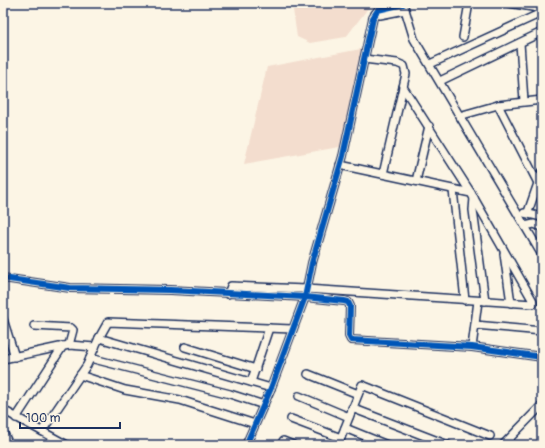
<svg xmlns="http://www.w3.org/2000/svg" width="545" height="448" font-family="Pangolin,sans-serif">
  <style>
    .built { fill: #f3ddce }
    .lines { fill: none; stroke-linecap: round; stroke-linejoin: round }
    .street-casing { stroke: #1b2f5e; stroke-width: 10 }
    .secondary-casing { stroke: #1b2f5e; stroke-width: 12 }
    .street { stroke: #fcf5e5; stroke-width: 7 }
    .secondary { stroke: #fcf5e5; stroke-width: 9 }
    .cycleway-casing { stroke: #fcf5e5; stroke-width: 8 }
    .cycleway { stroke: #0057b8; stroke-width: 6 }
  </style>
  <rect width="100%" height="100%" fill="#fcf5e5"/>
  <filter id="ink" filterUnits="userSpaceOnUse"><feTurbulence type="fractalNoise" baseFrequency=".025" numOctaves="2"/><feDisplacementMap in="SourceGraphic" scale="8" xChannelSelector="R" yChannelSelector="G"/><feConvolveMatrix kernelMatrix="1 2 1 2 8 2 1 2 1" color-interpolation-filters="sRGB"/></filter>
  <g filter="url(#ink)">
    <g class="built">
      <path d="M292 3H372L346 37 310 43 297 37Z"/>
      <path d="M366 48 345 146 244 164 267 67Z"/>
    </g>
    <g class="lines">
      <defs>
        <g id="street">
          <path d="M403 3 414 39 542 255"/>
          <path d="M509 3 538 8"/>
          <path d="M539 3V14L542 21"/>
          <path d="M375 14 380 15 405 10"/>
          <path d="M463 37 469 3"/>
          <path d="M520 43 524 101"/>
          <path d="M364 59 397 63 404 66 406 74 403 87 471 193"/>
          <path d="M430 64 539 14"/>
          <path d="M440 81 542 32"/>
          <path d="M498 105 538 183"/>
          <path d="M459 116 498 105 542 100"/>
          <path d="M383 174 403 87"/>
          <path d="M416 181 429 126"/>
          <path d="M453 190 465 300"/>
          <path d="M474 198 473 210 485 301"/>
          <path d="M528 212 542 172"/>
          <path d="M524 213 542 217"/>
          <path d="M525 226 534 224 542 227"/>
          <path d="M504 254 511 303"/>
          <path d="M3 278 70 288 170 290 305 297 344 301 348 302 350 306 349 336 351 340 472 347 542 357"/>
          <path d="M228 294 231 286 306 289 533 304V301L471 193 340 165"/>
          <path d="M3 319 15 357"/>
          <path d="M475 325 542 331"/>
          <path d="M34 326 71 328 73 330 69 345"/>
          <path d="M99 338 271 388"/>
          <path d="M185 347 256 369"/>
          <path d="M472 347 478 301"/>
          <path d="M90 358 230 394 264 405"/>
          <path d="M3 359 69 345 95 347"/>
          <path d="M308 374 358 394"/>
          <path d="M80 375 125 390 180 400 255 424"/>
          <path d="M251 382 269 328"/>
          <path d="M299 396 349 417"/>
          <path d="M352 408 448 445"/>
          <path d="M3 410 67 445"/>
          <path d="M16 418 63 346"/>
          <path d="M291 419 341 438"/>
          <path d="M345 428 387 445"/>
          <path d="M42 431 87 365 99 338 108 322 292 329"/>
          <path d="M283 441 293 445"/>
          <path d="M246 445 271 388 305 297 312 263 343 156 373 18 378 10 403 4"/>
          <path d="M338 445 362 385 490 436"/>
          <path d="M503 445 542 405"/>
        </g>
        <path id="secondary" d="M3 434 8 445"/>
      </defs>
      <use href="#street" class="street-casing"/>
      <use href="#secondary" class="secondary-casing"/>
      <use href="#street" class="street"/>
      <use href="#secondary" class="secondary"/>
      <defs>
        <g id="cycleway">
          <path d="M3 278 70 288 170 290 305 297 344 301 348 302 350 306 349 336 351 340 472 347 542 357"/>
          <path d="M246 445 271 388 305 297 312 263 343 156 373 18 378 10 403 4"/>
        </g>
      </defs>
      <use href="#cycleway" class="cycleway-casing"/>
      <use href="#cycleway" class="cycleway"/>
    </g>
  </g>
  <rect width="545" height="448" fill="none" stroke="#fcf5e5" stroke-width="16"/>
  <rect x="8" y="8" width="529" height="432" fill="none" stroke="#1b2f5e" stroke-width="1.5" filter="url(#ink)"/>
  <path d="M20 422v6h100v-6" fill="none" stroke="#1b2f5e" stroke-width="2"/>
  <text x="26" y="422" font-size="12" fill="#1b2f5e" stroke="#fcf5e5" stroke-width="3" paint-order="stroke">100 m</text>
</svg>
